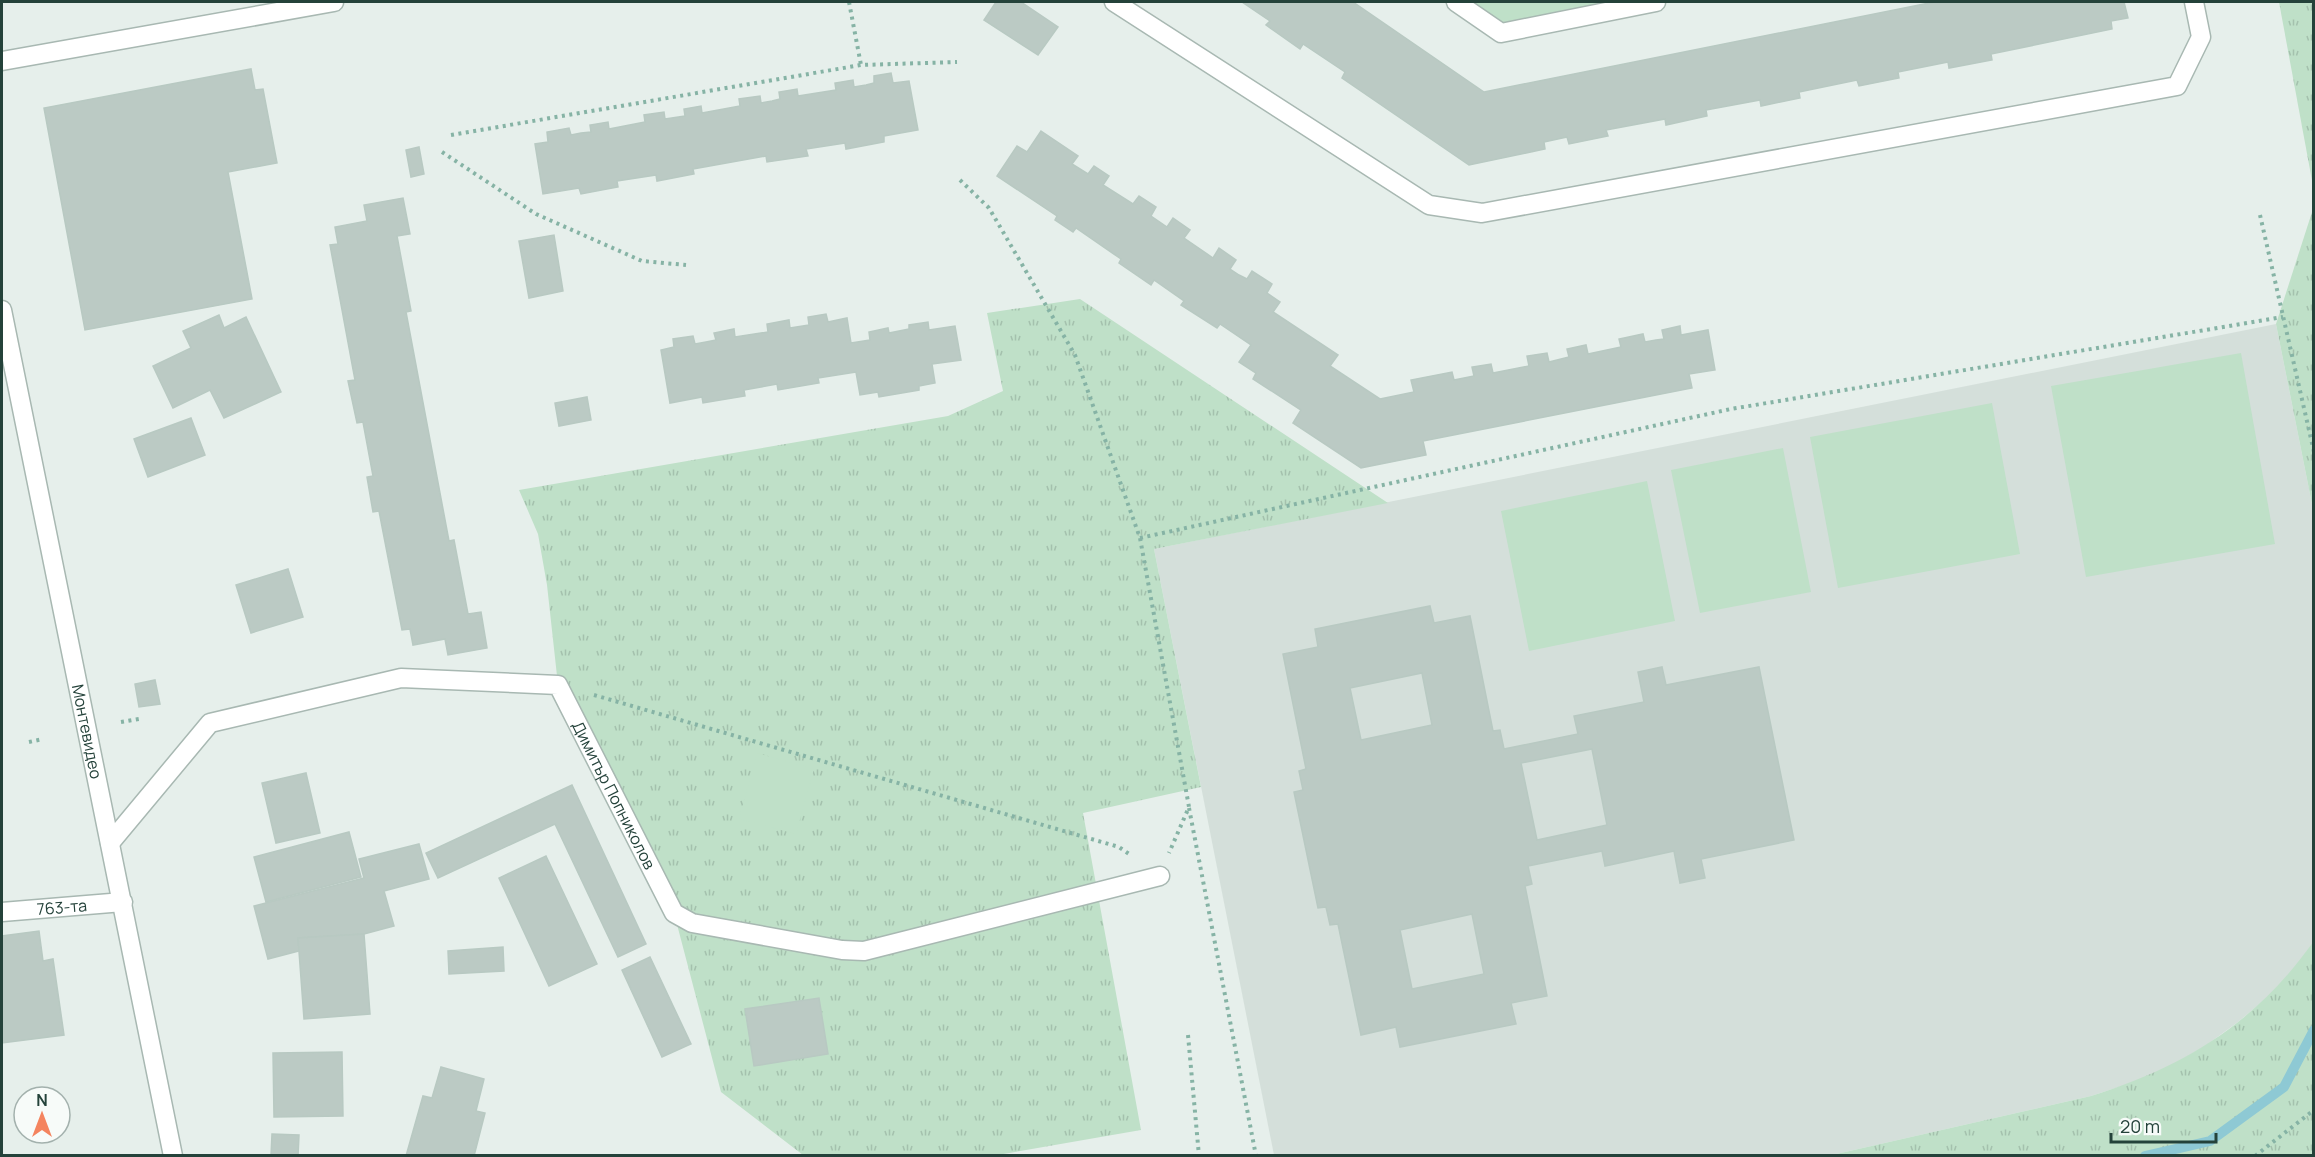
<svg xmlns="http://www.w3.org/2000/svg" width="2315" height="1157" font-family="Manrope,sans-serif">
  <style>
    .built { fill: #d4dfda }
    .grass { fill: url(#grass-tufts) }
    .park { fill: #bfe0c8 }
    .lines { fill: none; stroke-linecap: round; stroke-linejoin: round }
    .stream { stroke: #8ec9d4; stroke-width: 10 }
    .building { fill: #bbcac4; stroke: #b8c9c2; stroke-width: 1.5; fill-rule: evenodd }
    .service-casing { stroke: #a8b8b2; stroke-width: 21 }
    .minor-casing { stroke: #a8b8b2; stroke-width: 21 }
    .tertiary-casing { stroke: #a8b8b2; stroke-width: 21 }
    .path { stroke: #86b3a5; stroke-width: 4; stroke-dasharray: 3 4.5; stroke-linecap: butt }
    .service { stroke: #fff; stroke-width: 18 }
    .minor { stroke: #fff; stroke-width: 18 }
    .tertiary { stroke: #fff; stroke-width: 18 }
    .labels { text-anchor: middle; dominant-baseline: central; stroke-width: 4.5; stroke-linejoin: round; paint-order: stroke }
    .street-label { font-size: 16px; fill: #24423a; stroke: #f7fbf9 }
  </style>
  <defs>
    <pattern id="grass-tufts" width="24" height="20" patternUnits="userSpaceOnUse" patternTransform="scale(1.5)"><rect width="24" height="20" fill="#bfe0c8"/><path d="M3 7l-1-3M5 7V3M7 7l1-3M15 17l-1-3M17 17v-4M19 17l1-3" fill="none" stroke="#a4c1ad"/></pattern>
  </defs>
  <rect width="100%" height="100%" fill="#e6efeb"/>
  <path class="built" d="M2276 324 2313 509V942L2299 963 2270 995 2238 1022 2205 1046 2169 1067 2131 1083 2091 1096 1832 1155H1274L1154 549Z"/>
  <g class="grass">
    <path d="M2279 2H2313V186Z"/>
    <path d="M2313 209H2314L2313 509 2276 324Z"/>
    <path d="M1080 299 1388 503 1154 549 1201 787 1083 813 1141 1130 998 1155H803L721 1092 674 913 558 685 547 585 538 534 519 490 948 416 1003 391 987 313Z"/>
    <path d="M2313 942V1155H1832L2091 1096C2184 1067 2256 1023 2313 942Z"/>
  </g>
  <g class="park">
    <path d="M1456 2H1656L1501 33Z"/>
    <path d="M2241 353 2275 544 2086 577 2051 386Z"/>
    <path d="M1992 403 2020 554 1838 588 1810 437Z"/>
    <path d="M1783 448 1811 592 1700 613 1671 470Z"/>
    <path d="M1647 481 1675 621 1529 651 1501 511Z"/>
    <path d="M757 753 814 769 796 834 739 819Z"/>
  </g>
  <g class="lines">
    <path class="stream" d="M2145 1156 2210 1141 2284 1087 2314 1030"/>
  </g>
  <g class="building">
    <path d="M996 2H1021L1058 27 1038 55 984 20Z"/>
    <path d="M1242 2H1353L1484 92 1934 2H2124L2128 18 2111 21 2112 29 1991 54 1992 60 1949 68 1948 62 1898 72 1899 78 1859 86 1857 80 1799 92 1800 98 1761 106 1760 100 1706 110 1707 116 1666 125 1665 119 1606 130 1608 136 1569 144 1567 137 1544 142 1545 149 1469 165 1342 78 1345 72 1303 44 1300 49 1266 25 1270 21Z"/>
    <path d="M251 69 255 90 263 89 277 163 228 172 252 299 85 330 44 108Z"/>
    <path d="M891 73 893 83 909 81 918 130 884 136V142L846 149 845 143 806 149 808 156 767 162 766 156 693 169 694 174 657 181 656 175 617 181 618 187 581 194 579 188 543 194 535 144 548 142 547 132 569 128 571 135 581 133 591 132 590 125 608 122 609 129 645 122 644 115 664 112 665 119 685 116 684 109 701 106 702 113 740 106 739 99 760 96 761 103 772 101 780 99 779 92 797 89 798 96 836 90 835 83 853 80 854 87 866 85 874 83V76Z"/>
    <path d="M1041 131 1078 156 1072 164 1088 174 1094 166 1109 176 1103 185 1133 204 1139 196 1156 207 1151 216 1167 227 1173 218 1190 230 1184 238 1213 258 1219 248 1236 260 1230 269 1239 275 1247 279 1252 271 1272 284 1267 293 1280 302 1273 312 1338 355 1330 366 1380 399 1414 392 1411 380 1452 372 1454 380 1474 376 1472 367 1491 364 1493 373 1529 366 1527 356 1547 353 1549 362 1569 357 1567 349 1586 345 1588 354 1621 347 1619 339 1643 334 1645 342 1656 340 1664 339 1662 330 1680 326 1681 335 1708 330 1715 370 1689 374 1692 388 1423 441 1426 455 1361 468 1293 423 1301 410 1253 379 1256 373 1239 362 1251 345 1220 324 1217 328 1181 305 1184 301 1154 280 1151 285 1119 263 1121 259 1076 228 1073 232 1055 220 1057 216 997 176 1017 146 1027 152Z"/>
    <path d="M419 147 424 174 411 177 406 150Z"/>
    <path d="M403 198 410 234 397 236 411 311 406 312 449 541 454 540 468 614 481 612 487 648 448 655 445 639 413 645 410 629 402 630 379 511 373 512 367 477 373 476 363 422 357 423 348 381 355 380 330 245 338 244 335 227 367 221 364 205Z"/>
    <path d="M554 235 563 291 529 298 519 241Z"/>
    <path d="M826 314 828 322 847 318 851 343 870 340 869 332 888 328 889 333 909 329V325L928 322 929 330 955 326 961 360 932 364 935 383 919 386V390L879 397 878 392 860 395 856 372 818 378 819 383 778 390 777 384 744 390 745 396 703 403 702 397 670 403 661 350 674 347 673 339 693 336 695 344 706 342 716 340 714 333 734 329 735 337 768 332 767 324 789 320 790 328 809 325 808 317Z"/>
    <path d="M219 315 224 328 246 317 281 392 224 418 210 390 173 408 153 366 191 348 183 331Z"/>
    <path d="M587 397 591 420 559 426 555 403Z"/>
    <path d="M191 418 205 455 148 477 134 439Z"/>
    <path d="M288 569 303 617 251 633 236 585Z"/>
    <path d="M1430 606 1434 623 1470 616 1493 731 1500 730 1504 749 1578 734 1574 716 1644 702 1638 672 1662 667 1666 685 1759 667 1794 840 1701 859 1705 878 1680 883 1674 851 1605 866 1602 851 1528 866 1532 884 1525 886 1547 996 1511 1003 1516 1024 1400 1047 1396 1027 1361 1035 1338 924 1330 925 1326 907 1318 908 1294 792 1303 790 1299 771 1306 769 1283 654 1318 647 1315 629ZM1422 673 1432 725 1361 740 1350 688ZM1592 749 1607 825 1537 840 1521 763ZM1472 914 1484 974 1412 989 1400 930Z"/>
    <path d="M155 680 160 704 139 707 135 684Z"/>
    <path d="M306 773 320 833 276 843 262 783Z"/>
    <path d="M572 785 646 944 618 957 555 824 438 878 426 853Z"/>
    <path d="M349 832 361 877 266 902 254 857Z"/>
    <path d="M419 844 429 879 384 891 394 926 364 934 298 938 299 951 268 959 254 906 364 878 359 859Z"/>
    <path d="M546 856 597 964 549 986 499 878Z"/>
    <path d="M39 931 43 961 53 959 64 1035 2 1043V936Z"/>
    <path d="M364 934 370 1014 304 1019 298 938Z"/>
    <path d="M503 947 504 971 449 974 448 951Z"/>
    <path d="M650 957 691 1044 662 1057 622 970Z"/>
    <path d="M819 998 828 1054 754 1066 745 1009Z"/>
    <path d="M342 1052 343 1116 274 1117 273 1053Z"/>
    <path d="M441 1067 484 1079 476 1111 485 1113 474 1156H406L423 1096 432 1098Z"/>
    <path d="M272 1134 299 1135 298 1156H271Z"/>
  </g>
  <g class="lines">
    <defs>
      <g id="service">
        <path d="M1456 2 1501 33 1656 2"/>
        <path id="s1" d="M110 843 210 723 401 678 558 685 674 913 692 923 842 950 864 951 1160 876"/>
      </g>
      <g id="minor">
        <path d="M1114 2 1429 205 1482 213 2177 86 2201 37 2194 2"/>
        <path d="M2 61 334 2"/>
        <path id="s2" d="M2 912 123 902"/>
      </g>
      <g id="tertiary">
        <path id="s3" d="M2 310 173 1156"/>
      </g>
    </defs>
    <use href="#service" class="service-casing"/>
    <use href="#minor" class="minor-casing"/>
    <use href="#tertiary" class="tertiary-casing"/>
    <g class="path">
      <path d="M849 2 861 65"/>
      <path d="M451 135 861 65 957 62"/>
      <path d="M442 152 536 214 642 261 686 265"/>
      <path d="M960 180 989 208 1075 355 1140 538 1189 807 1169 853"/>
      <path d="M2260 215 2314 452"/>
      <path d="M1140 538 1731 409 2283 317"/>
      <path d="M594 695 1119 847 1132 856"/>
      <path d="M121 722 139 719"/>
      <path d="M29 742 43 739"/>
      <path d="M1189 808 1256 1156"/>
      <path d="M1188 1035 1199 1156"/>
      <path d="M2255 1156 2314 1110"/>
    </g>
    <use href="#service" class="service"/>
    <use href="#minor" class="minor"/>
    <use href="#tertiary" class="tertiary"/>
  </g>
  <g class="labels">
    <g class="street-label">
      <text stroke="none"><textPath href="#s3" startOffset="430">Монтевидео</textPath></text>
      <text stroke="none"><textPath href="#s1" startOffset="633">Димитър Попниколов</textPath></text>
      <text stroke="none"><textPath href="#s2" startOffset="60">763-та</textPath></text>
    </g>
  </g>
  <rect width="2315" height="1157" fill="none" stroke="#24423a" stroke-width="6"/>
  <g transform="translate(42 1115)"><circle r="28" fill="#f7fbf9" stroke="#a3b1ad" stroke-width="1.5"/>
  <path d="M0-4.5L10 22L0 15L-10 22Z" fill="#f4845f"/>
  <text y="-9" font-size="16" font-weight="bold" text-anchor="middle" fill="#24423a">N</text>
  </g>
  <path d="M2111 1133v9h105v-9" fill="none" stroke="#24423a" stroke-width="3"/>
  <text x="2120" y="1133" font-size="18" fill="#24423a" stroke="#f7fbf9" stroke-width="4.5" paint-order="stroke">20 m</text>
</svg>
